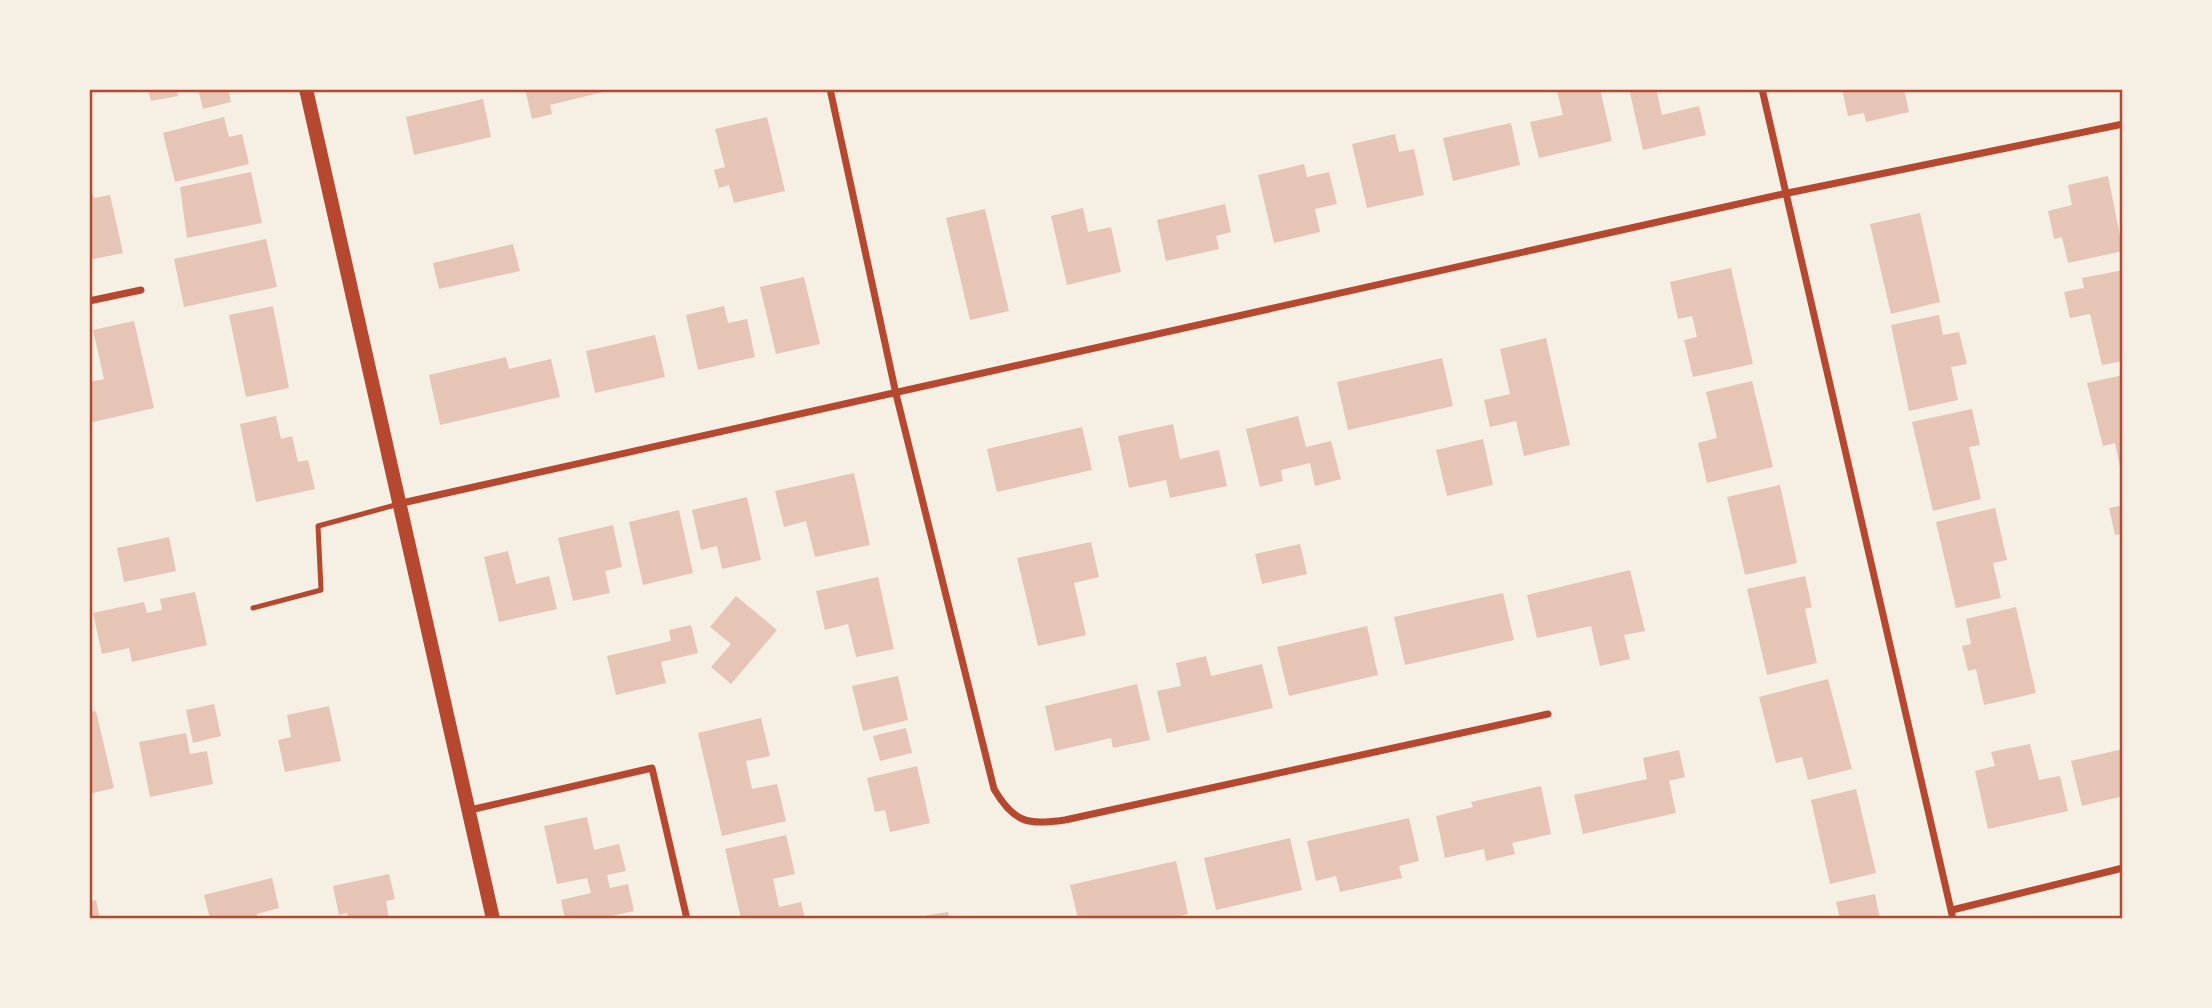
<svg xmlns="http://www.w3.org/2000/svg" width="2212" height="1008" font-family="'Noto Serif',serif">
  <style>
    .building { fill: #e6c5b7 }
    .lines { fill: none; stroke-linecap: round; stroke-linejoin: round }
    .service { stroke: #b5482f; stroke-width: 5 }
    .minor { stroke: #b5482f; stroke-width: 7 }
    .secondary { stroke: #b5482f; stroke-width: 14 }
    .neatline { fill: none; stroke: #b5482f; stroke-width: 2.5 }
  </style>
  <rect width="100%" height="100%" fill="#f6efe4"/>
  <g class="building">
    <path d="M148 89H177L178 96 151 101Z"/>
    <path d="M198 89H228L231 102 203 109Z"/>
    <path d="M525 89H611V90L550 105 552 114 532 119Z"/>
    <path d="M1565 89H1600L1612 141 1539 158 1530 122 1563 115 1557 91Z"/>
    <path d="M1629 89H1656L1662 115 1699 106 1706 135 1643 150Z"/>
    <path d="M1842 89H1904L1909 112 1866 122 1864 113 1848 116Z"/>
    <path d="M483 99 491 137 414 155 406 117Z"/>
    <path d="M224 117 229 137 242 134 249 164 175 182 163 133Z"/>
    <path d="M767 117 785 191 734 203 729 185 719 188 714 170 725 167 715 129Z"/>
    <path d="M1511 123 1520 165 1453 181 1443 138Z"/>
    <path d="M1395 134 1399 152 1414 149 1424 195 1367 208 1352 144Z"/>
    <path d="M1304 164 1307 177 1329 172 1337 204 1315 209 1320 232 1274 243 1258 175Z"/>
    <path d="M251 172 262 223 187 238 180 187Z"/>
    <path d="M2108 176 2123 251 2068 263 2062 237 2054 239 2048 211 2072 205 2068 185Z"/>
    <path d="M89 183 94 198 110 195 123 253 89 260Z"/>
    <path d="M1225 204 1231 232 1216 236 1219 249 1166 261 1157 220Z"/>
    <path d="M1083 208 1088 232 1111 227 1121 272 1067 285 1051 216Z"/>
    <path d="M985 209 1009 311 970 320 946 218Z"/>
    <path d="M1920 213 1940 302 1891 314 1870 224Z"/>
    <path d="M266 239 277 287 184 307 174 259Z"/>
    <path d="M513 244 520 271 439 289 433 263Z"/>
    <path d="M1731 268 1753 364 1693 377 1684 340 1697 337 1692 316 1678 319 1670 282Z"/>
    <path d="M2123 270V361L2102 365 2090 314 2070 318 2064 292 2084 288 2082 278Z"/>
    <path d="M804 277 820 344 776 354 760 287Z"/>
    <path d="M273 306 289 388 246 397 229 315Z"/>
    <path d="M724 306 728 323 747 319 755 357 698 370 686 315Z"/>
    <path d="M1939 315 1943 335 1959 332 1967 364 1951 367 1958 400 1909 411 1891 325Z"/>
    <path d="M134 321 154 408 89 423V382L104 379 93 330Z"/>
    <path d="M655 335 665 377 595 393 586 351Z"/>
    <path d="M1546 338 1570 445 1524 456 1516 421 1490 427 1484 400 1510 394 1500 349Z"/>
    <path d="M506 357 509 369 551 359 560 397 440 425 429 375Z"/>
    <path d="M1442 358 1453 406 1348 430 1337 382Z"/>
    <path d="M2123 375V466L2120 467 2115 443 2103 446 2087 383Z"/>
    <path d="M1752 381 1773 467 1707 483 1698 443 1717 438 1706 392Z"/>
    <path d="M1972 409 1980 445 1969 447 1981 499 1933 511 1912 422Z"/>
    <path d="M276 416 281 439 292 436 298 462 308 460 315 489 256 502 240 424Z"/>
    <path d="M1298 416 1306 447 1331 441 1341 479 1315 486 1310 463 1281 470 1283 481 1260 487 1246 429Z"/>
    <path d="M1173 424 1180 459 1219 450 1227 486 1170 498 1166 480 1129 488 1118 436Z"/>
    <path d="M1082 427 1092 470 997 492 987 449Z"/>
    <path d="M1483 439 1493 485 1447 496 1436 450Z"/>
    <path d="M854 473 870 545 815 557 806 521 784 527 775 491Z"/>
    <path d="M1780 485 1797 563 1745 575 1727 497Z"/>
    <path d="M747 497 761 560 722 569 717 546 701 550 692 510Z"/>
    <path d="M2123 505V534L2115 535 2109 508Z"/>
    <path d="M1995 508 2007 560 1993 563 2001 598 1956 608 1936 522Z"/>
    <path d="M679 510 693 573 643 585 629 522Z"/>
    <path d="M613 525 622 567 605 571 610 593 573 601 558 538Z"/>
    <path d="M169 537 176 571 124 582 117 548Z"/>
    <path d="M1091 542 1099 577 1074 583 1086 635 1038 646 1017 558Z"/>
    <path d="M1300 544 1307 574 1262 584 1255 554Z"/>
    <path d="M508 551 516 584 549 576 557 609 499 622 484 557Z"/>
    <path d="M1630 570 1645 631 1624 635 1630 659 1600 666 1591 626 1537 638 1527 595Z"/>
    <path d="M1805 576 1812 607 1805 609 1817 663 1767 675 1747 589Z"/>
    <path d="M878 577 894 649 856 657 848 624 825 630 816 591Z"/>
    <path d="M195 592 207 645 132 662 129 648 102 654 93 613 144 602 147 613 162 610 160 599Z"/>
    <path d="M1503 593 1514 640 1405 665 1394 617Z"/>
    <path d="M736 596 777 630 731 684 711 667 731 644 710 627Z"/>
    <path d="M2016 607 2036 693 1984 705 1976 669 1968 671 1962 646 1971 644 1966 619Z"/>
    <path d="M691 625 698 653 661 662 666 683 616 695 607 656 671 641 669 630Z"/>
    <path d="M1367 626 1378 675 1289 696 1277 647Z"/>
    <path d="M1206 656 1211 676 1262 664 1273 708 1167 733 1157 691 1181 686 1176 663Z"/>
    <path d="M898 676 908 720 863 731 852 686Z"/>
    <path d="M1828 679 1852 769 1808 780 1802 757 1776 763 1759 697Z"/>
    <path d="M1137 684 1150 740 1113 748 1111 738 1055 751 1045 706Z"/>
    <path d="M214 704 221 736 193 743 186 710Z"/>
    <path d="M329 706 341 761 285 772 278 740 291 737 287 715Z"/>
    <path d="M96 711 114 788 89 794V713Z"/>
    <path d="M761 718 770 756 746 761 752 789 777 784 786 821 722 836 698 733Z"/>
    <path d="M906 728 912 753 880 761 873 736Z"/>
    <path d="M186 733 190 754 207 751 213 784 150 797 139 742Z"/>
    <path d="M2030 744 2039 780 2060 776 2068 811 1988 829 1975 771 1995 766 1991 752Z"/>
    <path d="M2123 749V796L2082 806 2071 761Z"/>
    <path d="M1679 750 1685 777 1669 781 1676 813 1583 834 1574 795 1647 779 1643 758Z"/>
    <path d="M917 766 930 823 890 832 885 810 875 812 867 778Z"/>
    <path d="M1541 786 1551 834 1512 843 1515 854 1486 861 1484 849 1445 858 1436 816 1473 807 1471 802Z"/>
    <path d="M1856 789 1876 873 1830 884 1811 800Z"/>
    <path d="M587 817 594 850 619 844 626 871 607 875 610 888 628 884 634 911 611 916 612 919H565L561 900 591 893 587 878 557 884 544 826Z"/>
    <path d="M1409 818 1419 861 1399 866 1402 878 1340 892 1336 876 1316 881 1307 841Z"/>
    <path d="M786 835 795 874 773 879 779 907 801 902 805 919H741L725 849Z"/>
    <path d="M1290 838 1302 890 1216 910 1204 858Z"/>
    <path d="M1176 861 1188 914 1169 919H1078L1070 885Z"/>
    <path d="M389 874 395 899 386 901 389 919H348L347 913 339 915 333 886Z"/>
    <path d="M272 878 279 908 257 914 258 919H210L204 895Z"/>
    <path d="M1875 894 1880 919H1840L1836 902Z"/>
    <path d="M96 900 100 919H89V902Z"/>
    <path d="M948 912 950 919H919L918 917Z"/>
  </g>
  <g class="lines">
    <path class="service" d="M253 608 321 590 318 526 399 504"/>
    <g class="minor">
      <path d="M830 89 896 394 994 789C1014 823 1027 825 1065 820L1548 714"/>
      <path d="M1762 89 1953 919"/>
      <path d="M89 301 141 290"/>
      <path d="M402 503 1783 194 2123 124"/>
      <path d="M470 810 652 768 687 919"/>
      <path d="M1952 910 2123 868"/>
    </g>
    <path class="secondary" d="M306 89 493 919"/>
  </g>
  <rect width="2212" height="1008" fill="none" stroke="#f6efe4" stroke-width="182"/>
  <rect x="91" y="91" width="2030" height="826" class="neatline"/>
</svg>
